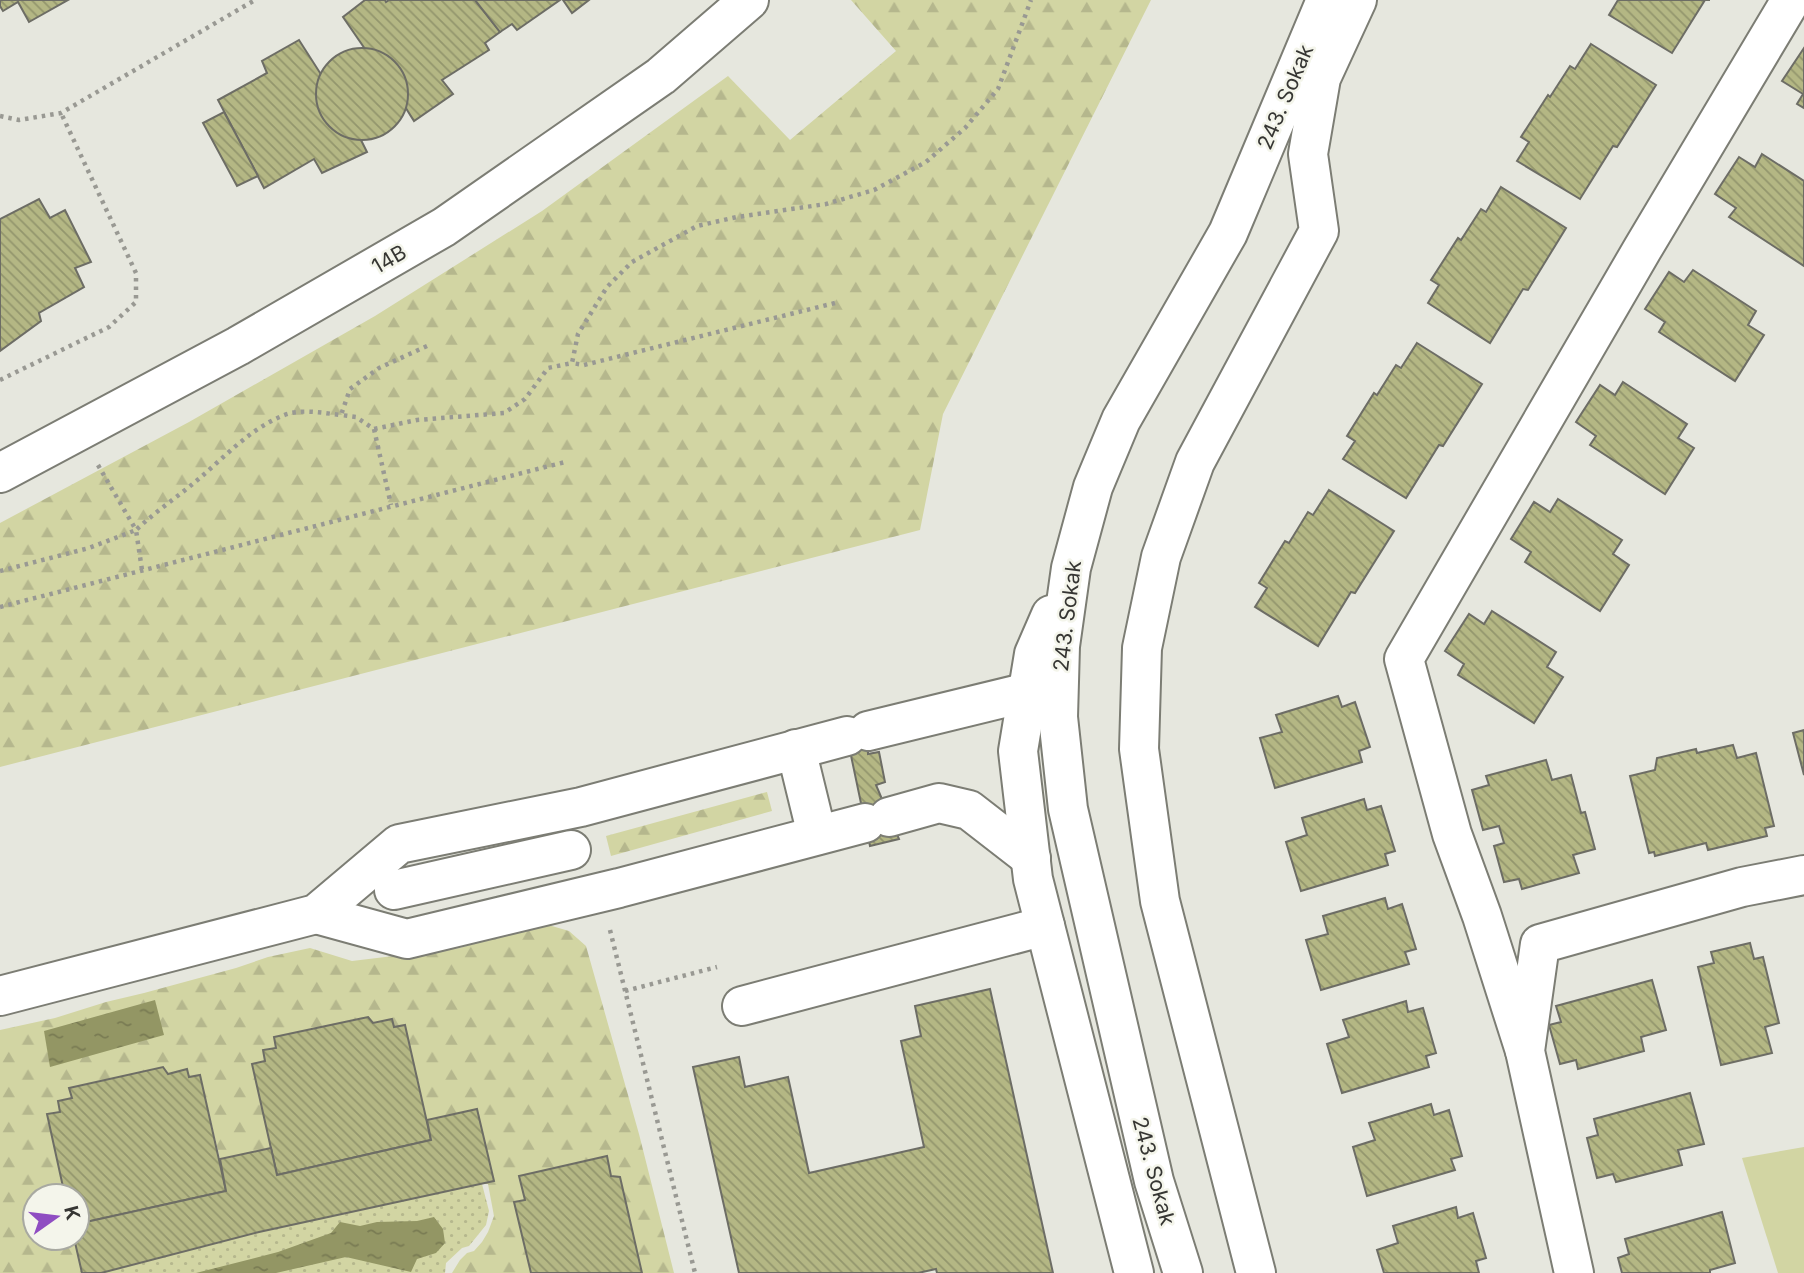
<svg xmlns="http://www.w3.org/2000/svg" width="1804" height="1273" font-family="Inter,sans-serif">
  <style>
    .grass { fill: #d2d5a3 }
    .forest { fill: url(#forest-firs) }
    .park { fill: url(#park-dots) }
    .water { fill: url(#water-ripples) }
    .building { fill: url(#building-back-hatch); stroke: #6d6d65; stroke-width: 2 }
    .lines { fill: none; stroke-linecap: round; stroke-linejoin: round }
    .minor-casing { stroke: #7c7d74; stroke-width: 42 }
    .tertiary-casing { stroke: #7c7d74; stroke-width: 42 }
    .path { stroke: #999993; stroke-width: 4.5; stroke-dasharray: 3.5 5; stroke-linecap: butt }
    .minor { stroke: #fff; stroke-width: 38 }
    .tertiary { stroke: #fff; stroke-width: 38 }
    .labels { text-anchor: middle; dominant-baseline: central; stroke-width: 5; stroke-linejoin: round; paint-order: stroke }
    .street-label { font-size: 21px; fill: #363633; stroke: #f4f5eb }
  </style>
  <defs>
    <pattern id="forest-firs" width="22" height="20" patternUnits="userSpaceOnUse" patternTransform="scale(1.75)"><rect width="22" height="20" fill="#d2d5a3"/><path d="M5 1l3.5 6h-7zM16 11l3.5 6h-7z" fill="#b5b78d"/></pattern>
    <pattern id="park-dots" width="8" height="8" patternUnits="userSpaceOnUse" patternTransform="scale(1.75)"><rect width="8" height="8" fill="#d2d5a3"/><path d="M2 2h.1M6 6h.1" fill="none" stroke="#b5b78d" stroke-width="1.8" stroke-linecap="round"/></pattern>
    <pattern id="water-ripples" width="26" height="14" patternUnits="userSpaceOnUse" patternTransform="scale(1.75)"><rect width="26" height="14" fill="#939664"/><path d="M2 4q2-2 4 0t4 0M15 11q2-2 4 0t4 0" fill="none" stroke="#797b53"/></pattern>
    <pattern id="building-back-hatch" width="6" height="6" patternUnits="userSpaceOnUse" patternTransform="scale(1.75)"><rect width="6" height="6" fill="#b4b784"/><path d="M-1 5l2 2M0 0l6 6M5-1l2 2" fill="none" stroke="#93966d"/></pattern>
  </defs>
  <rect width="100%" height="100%" fill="#e6e7de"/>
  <path class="grass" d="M1804 1147V1273H1778L1742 1158Z"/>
  <g class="forest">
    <path d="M851 0H1151L943 414 920 530 0 767V523L189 422 375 316 542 211 728 76 790 140 896 51Z"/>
    <path d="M767 792 772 811 611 856 606 836Z"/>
    <path d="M545 924 569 931 586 946 639 1134 674 1273H642L620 1177 611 1176 607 1156 519 1176 525 1200 514 1202 531 1273H452L460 1260 467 1253 474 1251 482 1242 488 1232 494 1216 488 1184H482L494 1180 477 1109 427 1120 405 1025 394 1027 392 1019 373 1023 367 1017 275 1037 276 1048 263 1051 265 1061 252 1064 271 1148 220 1159 200 1075 189 1077 187 1069 168 1074 163 1067 70 1088 72 1098 58 1101 60 1112 47 1115 65 1196H35V1238H74L82 1273H0V1030L55 1018 106 1002 144 993 236 968 268 957 310 948 352 961 460 948 491 938Z"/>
  </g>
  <path class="park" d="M494 1181 482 1184 489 1211 486 1225 469 1246 462 1248 446 1263 445 1273H101L259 1232Z"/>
  <g class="water">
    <path d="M155 1000 164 1035 50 1067 44 1031Z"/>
    <path d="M434 1217 443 1229 445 1243 436 1253 417 1259 411 1272 346 1257 276 1273H196L278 1252 331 1233 340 1222 360 1226 377 1222 417 1221Z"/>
  </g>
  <g class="building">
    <path d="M0 0H68L29 22 18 2 3 11 0 6Z"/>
    <path d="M365 0H385L386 2 389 0H475L500 32 485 43 489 50 442 80 453 94 414 121 402 102 357 132 367 152 322 173 314 159 264 188 218 100 267 73 262 61 299 40 322 76 365 49 343 17Z"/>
    <path d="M475 0H560L517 30 512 24 500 32Z"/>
    <path d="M563 0H589L572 13Z"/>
    <path d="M1618 0H1710H1705L1672 53 1609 15Z"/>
    <path d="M1591 44 1656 85 1617 147 1613 146 1580 199 1517 161 1529 142 1521 137 1548 95 1550 97 1570 66 1575 69Z"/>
    <path d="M1804 48V108L1797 104 1803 94 1782 81Z"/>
    <circle cx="362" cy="94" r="46"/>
    <path d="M224 112 258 176 237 186 203 123Z"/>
    <path d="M1762 154 1804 181V266L1729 217 1736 208 1715 194 1739 157 1755 167Z"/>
    <path d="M1501 187 1566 228 1528 290 1523 289 1490 343 1428 303 1439 285 1431 280 1458 238 1461 240 1481 209 1486 212Z"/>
    <path d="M39 199 50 218 65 210 91 262 75 268 84 287 39 313 41 321 0 351V219Z"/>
    <path d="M1693 270 1756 311 1748 325 1764 335 1735 381 1659 332 1665 322 1645 309 1669 272 1684 282Z"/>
    <path d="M1417 343 1482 384 1443 446 1439 445 1406 498 1343 459 1355 441 1347 436 1374 393 1377 395 1396 365 1401 368Z"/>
    <path d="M1623 382 1687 424 1678 438 1694 448 1665 494 1590 445 1596 436 1576 422 1600 385 1615 395Z"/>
    <path d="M1329 490 1394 531 1355 593 1351 592 1318 646 1255 607 1267 588 1259 583 1285 541 1289 543 1308 512 1313 515Z"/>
    <path d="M1558 499 1622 540 1613 554 1629 565 1600 611 1525 562 1531 552 1511 539 1534 502 1550 512Z"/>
    <path d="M1492 611 1556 652 1547 667 1563 677 1534 723 1458 675 1464 664 1445 651 1469 614 1484 624Z"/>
    <path d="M1338 696 1342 707 1355 702 1370 747 1359 751 1362 762 1275 788 1260 738 1282 732 1276 715Z"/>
    <path d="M845 727 868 731V754L879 752 885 782 876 785 899 839 870 846Z"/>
    <path d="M1804 730V775L1793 733Z"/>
    <path d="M1733 745 1737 758 1756 753 1774 826 1765 828 1767 836 1708 850 1706 843 1655 856 1654 852 1649 853 1630 776 1655 770 1657 758 1696 749 1697 753Z"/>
    <path d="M1546 760 1552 780 1571 775 1581 813 1585 812 1595 849 1573 855 1579 873 1522 889 1519 879 1504 882 1494 846 1504 843 1499 826 1483 830 1472 790 1489 785 1486 776Z"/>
    <path d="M1364 799 1367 810 1381 806 1395 851 1385 854 1388 865 1301 891 1286 842 1307 835 1302 818Z"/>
    <path d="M1385 898 1388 909 1402 904 1416 949 1405 952 1409 964 1321 990 1306 940 1328 934 1323 916Z"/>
    <path d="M1750 943 1754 959 1763 957 1779 1023 1765 1027 1772 1053 1721 1065 1698 967 1714 963 1711 952Z"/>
    <path d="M1652 980 1666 1030 1641 1037 1644 1051 1578 1069 1576 1060 1560 1064 1549 1025 1561 1022 1556 1006Z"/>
    <path d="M990 989 1053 1273H937L936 1269 918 1273H739L693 1067 739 1057 745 1087 788 1077 809 1173 924 1147 901 1041 921 1036 915 1006Z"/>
    <path d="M1406 1001 1408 1012 1423 1008 1436 1053 1426 1056 1429 1067 1342 1093 1327 1044 1349 1037 1343 1020Z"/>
    <path d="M368 1017 373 1023 392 1019 394 1027 405 1025 431 1140 277 1175 252 1064 265 1061 263 1050 276 1048 274 1037Z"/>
    <path d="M163 1067 168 1074 187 1069 189 1077 200 1075 226 1191 77 1224V1196H65L47 1114 60 1112 58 1101 72 1098 69 1088Z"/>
    <path d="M1690 1093 1704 1144 1678 1150 1682 1165 1616 1182 1613 1174 1597 1178 1587 1138 1598 1135 1594 1119Z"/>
    <path d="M1431 1104 1434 1115 1449 1110 1462 1156 1451 1159 1455 1170 1367 1196 1353 1147 1375 1140 1369 1123Z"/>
    <path d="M477 1109 494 1181 259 1232 101 1273H82L74 1238H77V1224L226 1191 220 1159 271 1148 277 1175 431 1140 427 1120Z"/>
    <path d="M607 1156 611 1176 620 1177 642 1273H531L514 1202 525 1200 519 1176Z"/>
    <path d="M1456 1207 1458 1218 1473 1213 1486 1258 1476 1261 1479 1273H1384L1377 1250 1398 1243 1393 1226Z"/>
    <path d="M1722 1212 1735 1263 1710 1270V1273H1622L1618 1258 1629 1254 1625 1239Z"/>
  </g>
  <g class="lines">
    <defs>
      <g id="minor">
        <path d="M0 473 238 346 444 227 661 76 749 0"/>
        <path d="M868 731 1028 692"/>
        <path d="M796 749 817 835"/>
        <path d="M889 817 939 803 969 810 1031 858"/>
        <path d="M394 890 571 850"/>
        <path d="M316 914 407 939 619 888 865 823"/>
        <path d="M0 996 316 914 399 844 581 807 847 736"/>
        <path d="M742 1006 1045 926"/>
        <path d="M1525 1051 1482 916 1452 834 1404 659 1643 248 1791 0"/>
        <path d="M1574 1273 1525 1051 1540 944 1742 887 1804 875"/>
      </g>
      <g id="tertiary">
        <path d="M1051 615 1034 654 1018 751 1033 879 1134 1273"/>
        <path d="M1183 1273 1154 1181 1068 809 1058 717 1060 646 1071 568 1093 487 1121 420 1228 233 1326 0"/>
        <path d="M1256 1273 1160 901 1139 749 1142 648 1161 557 1195 462 1319 231 1308 154 1321 78 1357 0"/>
      </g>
    </defs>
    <use href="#minor" class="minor-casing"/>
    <use href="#tertiary" class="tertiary-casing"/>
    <g class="path">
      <path d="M0 116 19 120 61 113 255 0"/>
      <path d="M835 303 584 365 572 363 578 334 607 287 632 262 697 226 737 217 826 204 874 190 926 162 965 128 998 89 1031 0"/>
      <path d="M427 346 379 368 350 389 341 415 356 417 374 429 417 420 504 413 525 399 548 368 572 363"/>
      <path d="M0 380 109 327 136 302V273L61 113"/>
      <path d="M374 429 391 505"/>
      <path d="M98 465 136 530C155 512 176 498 195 482 223 459 248 430 282 416 300 408 322 413 341 415"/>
      <path d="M0 571 89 548 136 530 142 570"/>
      <path d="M0 607 565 462"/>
      <path d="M610 930 695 1273"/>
      <path d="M625 991 717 967"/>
    </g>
    <use href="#minor" class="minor"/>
    <use href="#tertiary" class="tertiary"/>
  </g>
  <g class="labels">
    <g class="street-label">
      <text transform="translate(1285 97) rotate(-67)">243. Sokak</text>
      <text transform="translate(389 259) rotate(-30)">14B</text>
      <text transform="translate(1067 616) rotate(-83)">243. Sokak</text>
      <text transform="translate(1154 1171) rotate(75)">243. Sokak</text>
    </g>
  </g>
  <g transform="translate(56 1217) rotate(76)"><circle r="33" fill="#f4f5eb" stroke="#a8a9a1" stroke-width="2"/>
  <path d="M0-5L12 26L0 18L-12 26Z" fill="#8f4dc2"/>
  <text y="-10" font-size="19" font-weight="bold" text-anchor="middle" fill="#363633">K</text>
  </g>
</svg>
